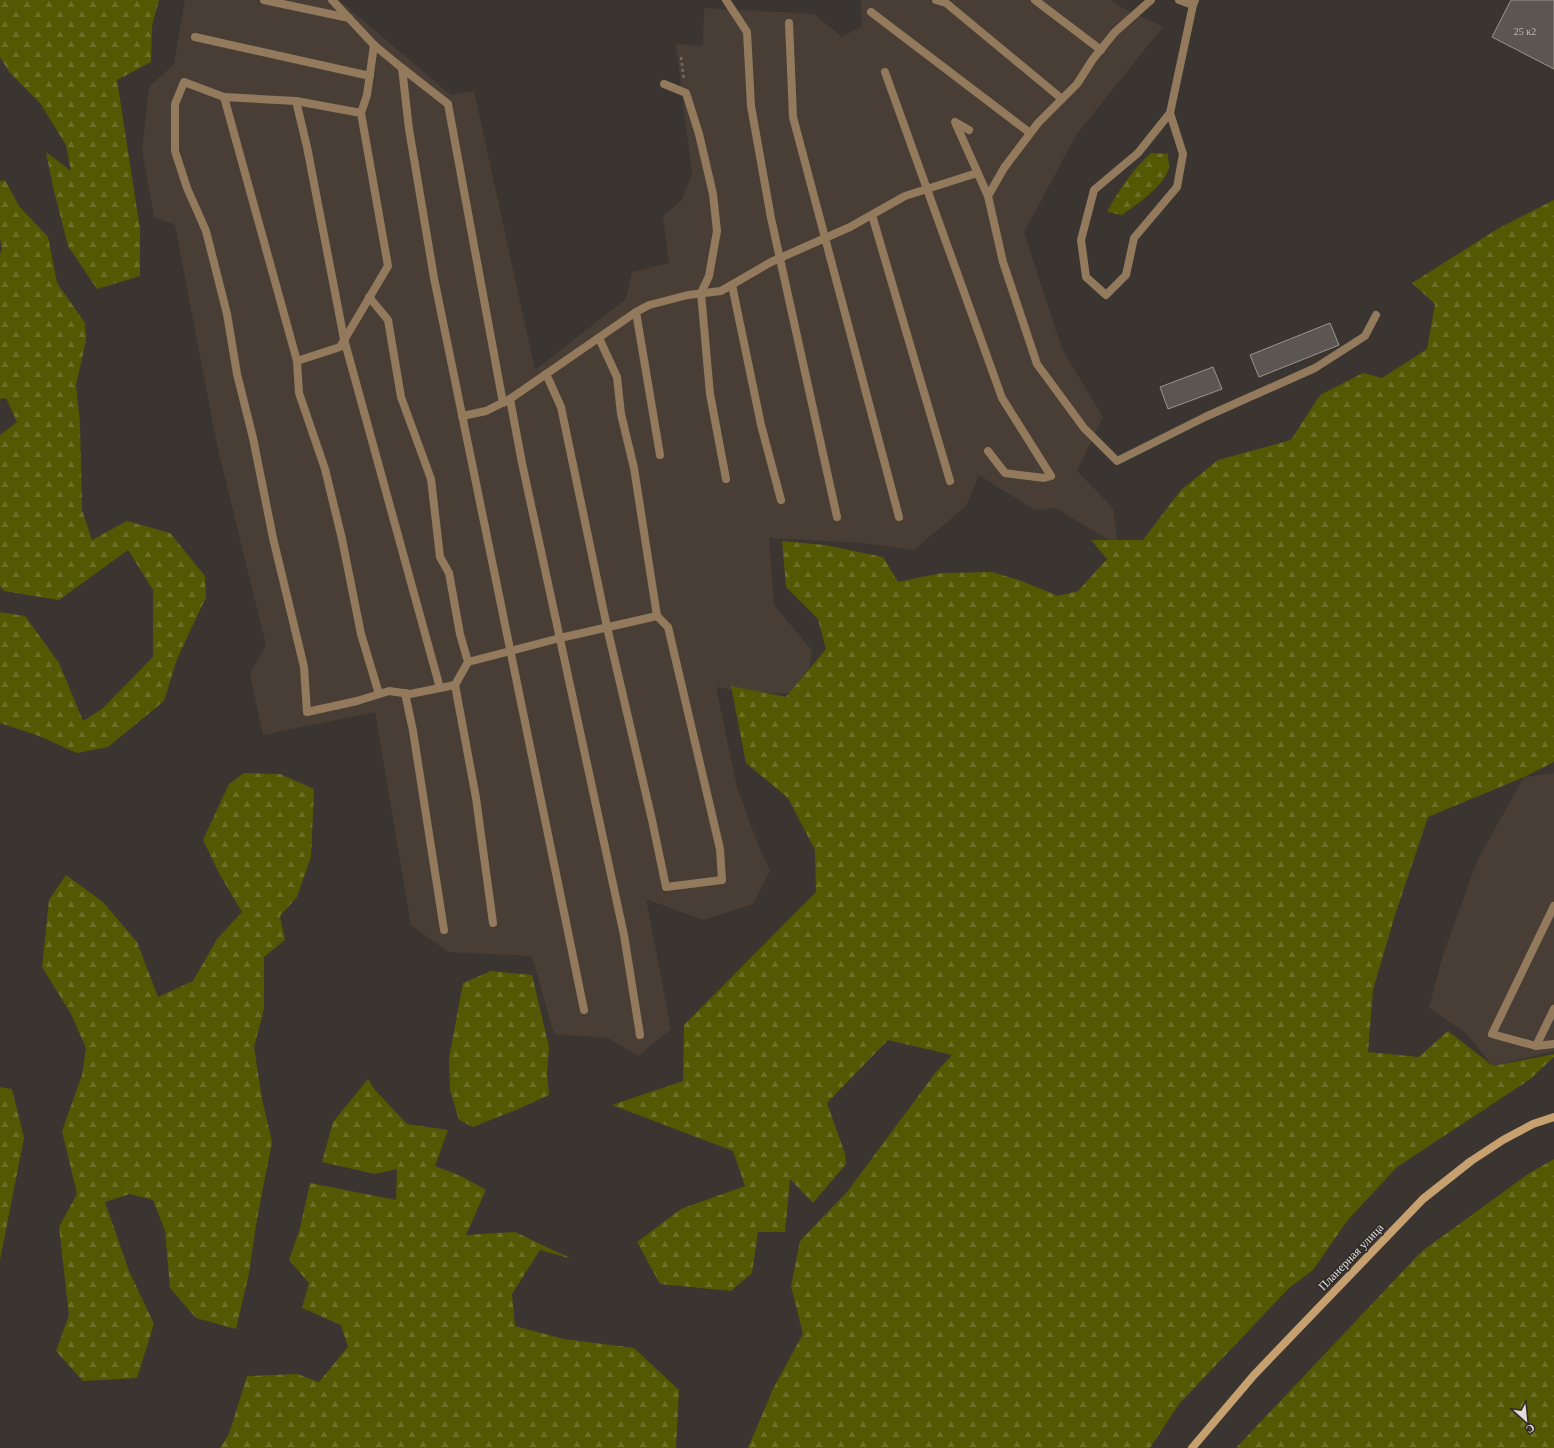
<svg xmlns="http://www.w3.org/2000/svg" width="1554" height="1448" font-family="'Times New Roman',serif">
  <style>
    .built { fill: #493e35 }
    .forest { fill: url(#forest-firs) }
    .building { fill: #5b5651; stroke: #9b958f }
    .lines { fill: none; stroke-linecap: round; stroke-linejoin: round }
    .path { stroke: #706b68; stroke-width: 2.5; stroke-dasharray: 3 3; stroke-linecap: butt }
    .lane { stroke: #937a5d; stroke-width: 8 }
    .secondary { stroke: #c7a070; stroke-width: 8 }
    .labels { text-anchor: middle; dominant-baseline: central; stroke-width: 3.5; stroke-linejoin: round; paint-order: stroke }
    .number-label { font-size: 10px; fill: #bfbbb8 }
    .street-label { font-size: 12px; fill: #e0ddda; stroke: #302b27 }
  </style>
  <defs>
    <pattern id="forest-firs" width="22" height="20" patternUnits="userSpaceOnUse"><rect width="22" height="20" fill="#545803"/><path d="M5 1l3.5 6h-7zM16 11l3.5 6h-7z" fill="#6c7027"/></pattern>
  </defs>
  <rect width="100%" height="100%" fill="#3a3531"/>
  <g class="built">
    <path d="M185 0H339L451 95 474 91 535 370 626 299 632 272 669 263 663 216 681 201 692 174 676 44 703 46 704 8 814 14 842 37 862 26 861 0H1111L1123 8 1163 27 1077 134 1024 232 1062 349 1103 417 1077 471 1113 508 1118 546 1056 508 1035 510 979 475 966 506 914 550 863 543 769 538 774 605 812 651 809 671 793 693 756 694 716 687 737 787 758 845 770 870 753 904 703 920 646 899 671 1029 638 1056 608 1038 554 1034 532 956 448 952 411 925 375 712 263 735 250 674 266 645 217 445 175 225 154 217 142 150 149 87 174 64Z"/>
    <path d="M1554 773V1051L1493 1066 1466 1033 1429 1008 1443 955 1477 861 1524 777Z"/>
  </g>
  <g class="forest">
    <path d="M0 0H159L152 26 151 62 117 80 140 229V276L97 289 68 246 53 187 46 152 71 171 66 145 40 103 10 73 0 57Z"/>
    <path d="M1151 153 1168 154C1168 158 1169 163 1169 167 1166 185 1136 205 1122 215L1107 212C1119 190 1132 170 1151 153Z"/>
    <path d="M5 180 19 206 48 237 57 283 85 323 86 341 76 385 80 423 82 510 92 540 127 521 170 533 205 576 206 597 177 659 164 701 108 747 77 753 39 736 0 723V612L25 616 59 663 83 721 102 709 153 657V590L128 550 59 600 4 591 0 586V435L17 422 6 398 0 399V254L2 249 0 239V181Z"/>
    <path d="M1554 200V762L1524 777 1428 817 1395 915 1373 990 1368 1052 1419 1057 1448 1031 1493 1066 1554 1054V1057L1529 1080 1397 1167 1347 1221 1313 1270 1289 1288 1179 1404 1150 1448H748L773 1389 803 1334 791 1286 800 1241 847 1192 936 1072 952 1055 888 1040 827 1103 845 1154 846 1164 813 1203 790 1179 785 1232H758L752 1273 731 1291 660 1284 637 1242 681 1209 745 1186 733 1151 612 1105 683 1081 684 1025 816 892 815 850 788 798 746 763 731 686 786 697 826 649 818 619 786 587 782 541 825 545 883 557 898 582 942 573 992 572 1019 580 1058 596 1078 591 1107 559 1091 540H1143L1181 490 1218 460 1291 440 1320 395 1363 373 1382 378 1427 349 1435 304 1412 283 1499 228Z"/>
    <path d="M244 773 280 774 314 789 311 857 297 897 280 916 285 940 264 957V1009L254 1047 262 1099 272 1142 257 1219 249 1273 236 1329 196 1318 170 1288 165 1231 153 1200 130 1194 105 1202 129 1271 154 1324 137 1378 83 1381 56 1351 69 1315 59 1227 77 1194 62 1131 82 1075 86 1048 71 1014 42 967 49 900 66 875 103 902 137 942 158 997 193 981 217 939 242 912 220 875 203 840 229 784Z"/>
    <path d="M491 971 532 975 549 1047 547 1074 549 1095 516 1110 473 1127 459 1120 450 1090 449 1058 463 983Z"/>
    <path d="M368 1079 375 1090 407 1124 448 1130 435 1166 463 1177 486 1190 466 1235 515 1232 572 1259 540 1250 512 1294 515 1326 564 1339 634 1348 679 1390 676 1448H220L229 1434 247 1376 297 1374 319 1382 348 1347 341 1325 302 1308 309 1283 289 1260 300 1228 310 1183 396 1200 397 1169 375 1174 322 1162 333 1122Z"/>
    <path d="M0 1087 12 1089 24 1138 0 1260Z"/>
    <path d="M1554 1159V1448H1236L1421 1252 1528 1174Z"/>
  </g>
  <g class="building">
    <path d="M1511 0H1554V69L1492 37Z"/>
    <path d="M1330 323 1339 345 1259 377 1250 355Z"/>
    <path d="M1213 367 1222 389 1168 409 1160 387Z"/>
  </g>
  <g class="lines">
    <path class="path" d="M681 57 684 80"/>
    <g class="lane">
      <path d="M264 0 349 18"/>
      <path d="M332 0 374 45 402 68 409 129 434 278 584 1010"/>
      <path d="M726 0 747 32 751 106 771 218 837 517"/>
      <path d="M936 0 946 3 1062 99"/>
      <path d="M1035 0 1101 50"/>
      <path d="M1151 0 1115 32 1093 59 1077 84 1038 123 1004 168 988 196 1003 262 1037 364 1084 428 1117 461 1205 417 1315 368 1365 336 1376 315"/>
      <path d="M1179 0 1193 5"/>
      <path d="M871 12 1030 133"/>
      <path d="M789 23 793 117 899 517"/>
      <path d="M195 37 370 76"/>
      <path d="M402 68 448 104 503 403"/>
      <path d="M885 72 1002 398 1051 476 1044 478 1005 473 988 451"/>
      <path d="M664 84 686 93 699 134 713 194 717 231 709 276 701 293 710 394 726 479"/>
      <path d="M224 97 184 82 175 104V151L187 188 206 231 227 314 237 374 253 438 273 538 304 667 307 712 357 701 389 691 410 694 455 685"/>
      <path d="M296 101 307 147 344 339 440 688"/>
      <path d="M361 113 296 101 224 97 297 361 299 393 325 469 342 539 361 634 379 694"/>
      <path d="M1170 113 1183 154 1177 187 1134 238 1126 275 1106 295 1086 277 1081 240 1094 190 1138 153 1170 113 1193 5 1195 0"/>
      <path d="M969 130 955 122 988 196"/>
      <path d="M872 215 950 481"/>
      <path d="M732 285 761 425 781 500"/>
      <path d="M369 297 388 320 401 397 431 479 440 557 449 573 460 634 468 662 455 685 476 798 493 923"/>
      <path d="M297 361 340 347 388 266 361 113 367 95 374 45"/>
      <path d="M546 374 561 407 607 627 652 820 666 887 722 880 720 849 668 627 657 616 634 468 621 414 617 377 599 338"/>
      <path d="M510 399 522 463 624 935 640 1035"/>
      <path d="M462 416 486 411 510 399 636 312"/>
      <path d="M660 455 636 312 649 305 688 295 721 291 771 262 850 227 905 196 977 173"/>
      <path d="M468 662 560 638 657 616"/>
      <path d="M405 693 413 731 444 930"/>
      <path d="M1554 1009 1536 1046 1554 1044"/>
      <path d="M1536 1046 1492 1034 1554 906"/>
    </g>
    <path class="secondary" d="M1192 1448 1254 1375 1423 1199 1471 1161 1503 1140 1533 1124 1554 1117"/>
  </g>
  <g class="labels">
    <g class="number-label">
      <text x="1525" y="31">25 к2</text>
    </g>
    <g class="street-label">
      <text transform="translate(1351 1257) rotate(-46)">Планерная улица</text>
    </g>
  </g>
  <g transform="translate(1526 1420) rotate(153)" stroke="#302b27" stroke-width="3" paint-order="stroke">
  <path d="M0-3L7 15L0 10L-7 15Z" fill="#e0ddda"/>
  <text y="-6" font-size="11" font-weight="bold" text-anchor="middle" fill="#e0ddda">С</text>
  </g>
</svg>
